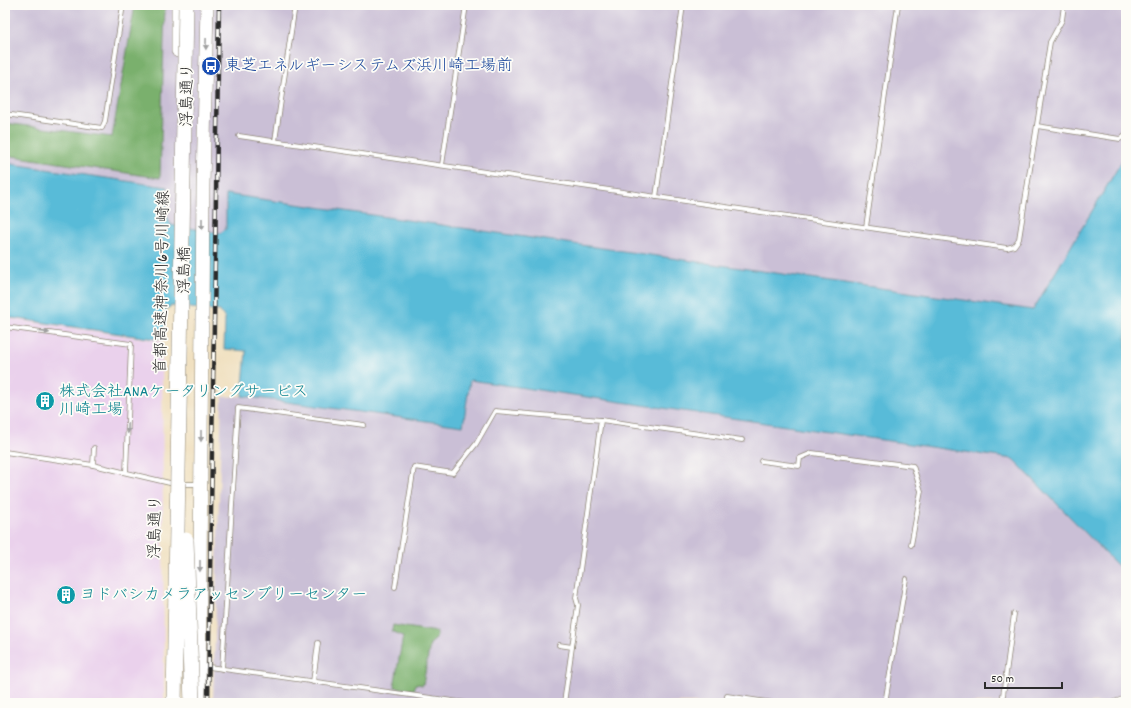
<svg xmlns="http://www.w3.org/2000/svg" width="1131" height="708" font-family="Dekko,'Klee One',sans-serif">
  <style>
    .built { fill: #ead1ec }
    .industrial { fill: #cabfd6 }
    .forest { fill: #7ab06d; stroke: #526e4c }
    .water { fill: #59bbd8; stroke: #427382 }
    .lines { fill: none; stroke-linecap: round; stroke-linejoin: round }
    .service-casing { stroke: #8e8676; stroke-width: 5.5 }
    .trunk-casing { stroke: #8e8676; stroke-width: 14 }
    .service { stroke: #fff; stroke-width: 4 }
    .trunk { stroke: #fff; stroke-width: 13 }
    .rail-casing { stroke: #2b2b2b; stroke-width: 4.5 }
    .rail { stroke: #fdfcf7; stroke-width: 3; stroke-dasharray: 9; stroke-linecap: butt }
    .motorway-bridge-casing { stroke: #8e8676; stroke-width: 16; stroke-linecap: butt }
    .motorway-bridge { stroke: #fff; stroke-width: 15 }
    .oneway { fill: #a0a0a0 }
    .labels { text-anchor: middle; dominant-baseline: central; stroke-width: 3.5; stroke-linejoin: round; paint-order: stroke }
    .transit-label { font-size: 16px; fill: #164399; stroke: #fdfcf7; text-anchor: start }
    .street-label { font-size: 16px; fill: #2b2b2b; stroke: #fdfcf7 }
    .culture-label { font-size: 16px; fill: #0d838f; stroke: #fdfcf7; text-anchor: start }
  </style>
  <rect width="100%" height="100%" fill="#fdfcf7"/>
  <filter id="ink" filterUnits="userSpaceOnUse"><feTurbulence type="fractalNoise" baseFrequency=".025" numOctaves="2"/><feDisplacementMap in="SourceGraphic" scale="8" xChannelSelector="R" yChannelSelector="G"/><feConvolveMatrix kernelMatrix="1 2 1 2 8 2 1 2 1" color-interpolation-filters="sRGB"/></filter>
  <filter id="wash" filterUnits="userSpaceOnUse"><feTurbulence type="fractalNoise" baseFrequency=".012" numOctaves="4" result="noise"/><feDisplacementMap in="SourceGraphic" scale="16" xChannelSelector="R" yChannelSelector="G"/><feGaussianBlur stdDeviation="0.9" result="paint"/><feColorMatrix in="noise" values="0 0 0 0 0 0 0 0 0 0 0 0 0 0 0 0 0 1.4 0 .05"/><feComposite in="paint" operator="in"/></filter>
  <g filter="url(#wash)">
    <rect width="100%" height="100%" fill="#f0e0c0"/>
    <path class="built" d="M5 318 162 341 164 703H5Z"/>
    <g class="industrial">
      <path d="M5 5H1126V154L1033 310 226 195V230L220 233 171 225 166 214 167 187 5 163Z"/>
      <path d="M469 379 1013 459 1126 574V703H213L222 397 242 396 463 426Z"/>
    </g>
    <g class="forest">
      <path d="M135 5H165L160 178 5 155V123L112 137Z"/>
      <path d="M393 625 437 632 436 639 430 644 423 685 416 684 414 690 394 687 403 636 392 631Z"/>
    </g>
    <path class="water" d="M1126 154V574L1013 459 470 380 463 426 242 396 246 351 224 349 225 319 220 311 171 306 165 310 164 336 156 339 5 317V163L167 187 166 214 171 225 220 233 226 229V194L1033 310Z"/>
  </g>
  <g filter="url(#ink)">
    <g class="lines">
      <defs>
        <g id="service">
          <path d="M5 114 102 128 105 121 123 5"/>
          <path d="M1037 126 1120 139 1126 134"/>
          <path d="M239 136 1007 248 1014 246 1019 239 1050 42 1062 20 1064 5"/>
          <path d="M275 141 295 5"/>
          <path d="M442 165 466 5"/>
          <path d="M656 197 683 5"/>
          <path d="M866 227 898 5"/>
          <path d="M5 327 131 344 126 472"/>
          <path d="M601 420 742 440"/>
          <path d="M5 452 93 465 174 484"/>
          <path d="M761 461 799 466 800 458 812 453 913 466 921 491 911 545"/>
          <path d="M93 465 94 448"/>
          <path d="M181 484H198"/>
          <path d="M395 587 414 467 453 473 476 444 495 411 601 420 576 598 578 605 564 703"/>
          <path d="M559 645 572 647"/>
          <path d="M202 666 467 703"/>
          <path d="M222 669 238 408 364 425"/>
          <path d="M313 682 318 643"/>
          <path d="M726 703 727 696 774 703"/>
          <path d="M885 703 906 579"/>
          <path d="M1002 703 1014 614"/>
          <path d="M1111 703 1126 698"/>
        </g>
        <g id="trunk">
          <path d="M178 5V51"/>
          <path d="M199 703 203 185 207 5"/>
        </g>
      </defs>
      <use href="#service" class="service-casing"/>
      <use href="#trunk" class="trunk-casing"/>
      <use href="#service" class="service"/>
      <use href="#trunk" class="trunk"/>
      <defs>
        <path id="rail" d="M208 703 219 5"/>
      </defs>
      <use href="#rail" class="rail-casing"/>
      <use href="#rail" class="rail"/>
      <defs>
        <g id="motorway-bridge">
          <path d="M186 540 192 703"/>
          <path d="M174 703 186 5"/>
        </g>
      </defs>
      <use href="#motorway-bridge" class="motorway-bridge-casing"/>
      <use href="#motorway-bridge" class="motorway-bridge"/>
    </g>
    <defs><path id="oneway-solid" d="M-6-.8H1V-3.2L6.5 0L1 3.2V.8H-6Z"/></defs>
    <g class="oneway">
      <use href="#oneway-solid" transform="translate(206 44) rotate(91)"/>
      <use href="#oneway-solid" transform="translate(202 224) rotate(90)"/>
      <use href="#oneway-solid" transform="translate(44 332) rotate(8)"/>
      <use href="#oneway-solid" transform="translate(128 428) rotate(92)"/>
      <use href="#oneway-solid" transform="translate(201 436) rotate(90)"/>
      <use href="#oneway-solid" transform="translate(200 566) rotate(90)"/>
    </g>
  </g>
  <defs>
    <symbol id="bus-disc" viewBox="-11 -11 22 22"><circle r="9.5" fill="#1a4fb4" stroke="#fdfcf7"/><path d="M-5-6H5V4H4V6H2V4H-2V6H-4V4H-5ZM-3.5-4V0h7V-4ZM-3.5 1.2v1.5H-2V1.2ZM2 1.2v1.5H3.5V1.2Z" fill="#fff"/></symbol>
    <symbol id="building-disc" viewBox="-11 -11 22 22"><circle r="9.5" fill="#0f9aa8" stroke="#fdfcf7"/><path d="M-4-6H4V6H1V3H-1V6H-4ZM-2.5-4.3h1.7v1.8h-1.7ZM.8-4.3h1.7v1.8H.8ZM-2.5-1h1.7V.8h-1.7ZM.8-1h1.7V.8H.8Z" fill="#fff"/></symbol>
  </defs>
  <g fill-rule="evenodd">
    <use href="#bus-disc" x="200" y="55" width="22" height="22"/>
    <use href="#building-disc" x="34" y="390" width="22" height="22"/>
    <use href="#building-disc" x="55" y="584" width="22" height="22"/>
  </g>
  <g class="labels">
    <g class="transit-label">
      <text x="225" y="66">東芝エネルギーシステムズ浜川崎工場前</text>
    </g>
    <g class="street-label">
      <text transform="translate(188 95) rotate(-89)">浮島通り</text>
      <text transform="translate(185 270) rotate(-90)">浮島橋</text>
      <text transform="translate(163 282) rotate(-89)">首都高速神奈川6号川崎線</text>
      <text transform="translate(156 527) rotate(-89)">浮島通り</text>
    </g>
    <g class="culture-label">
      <text x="59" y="392">株式会社ANAケータリングサービス<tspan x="59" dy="18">川崎工場</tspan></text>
      <text x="80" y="595">ヨドバシカメラアッセンブリーセンター</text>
    </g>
  </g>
  <rect width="1131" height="708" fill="none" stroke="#fdfcf7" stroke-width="20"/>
  <path d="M985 682v6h77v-6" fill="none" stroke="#2b2b2b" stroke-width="2"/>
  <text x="991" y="682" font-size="12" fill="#2b2b2b" stroke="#fdfcf7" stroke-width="3" paint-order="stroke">50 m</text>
</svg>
